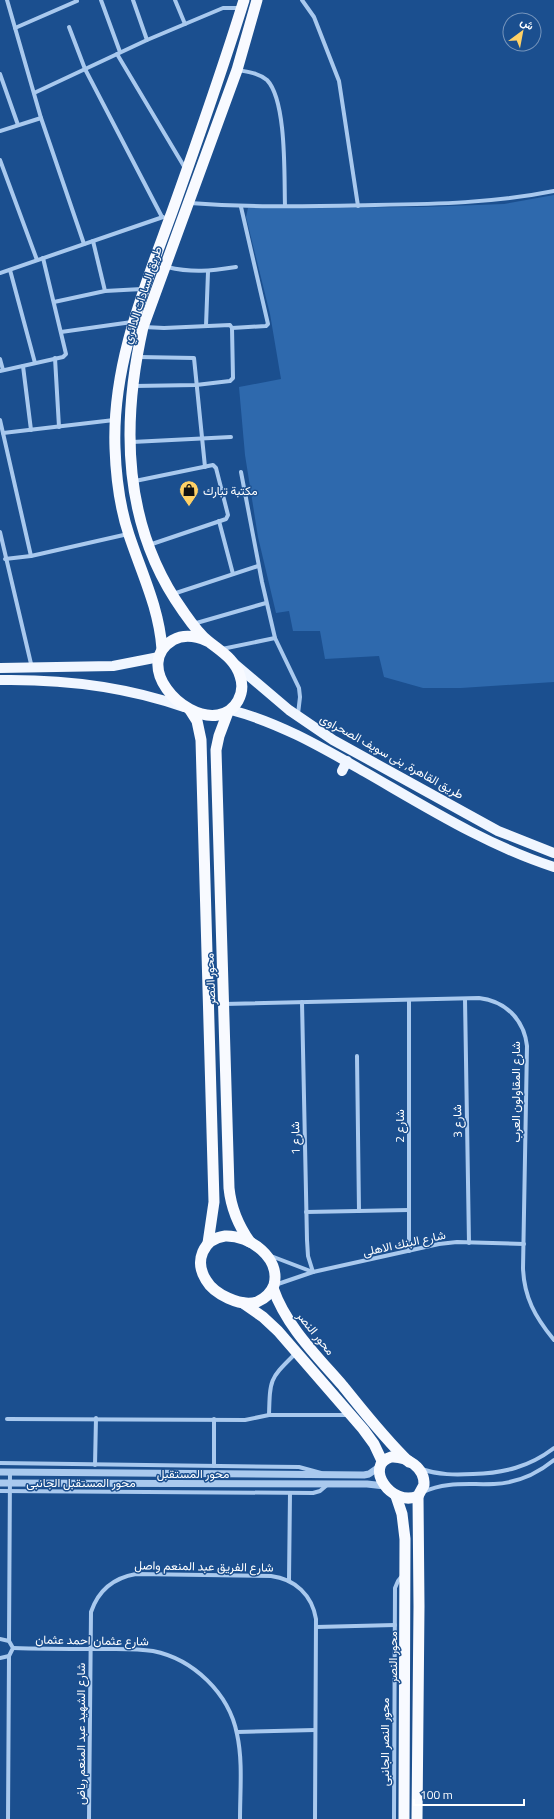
<svg xmlns="http://www.w3.org/2000/svg" width="554" height="1819" font-family="'Titillium Web',Vazirmatn,sans-serif">
  <style>
    .green { fill: #2e69ad }
    .lines { fill: none; stroke-linecap: round; stroke-linejoin: round }
    .minor { stroke: #a9c9ee; stroke-width: 4 }
    .tertiary { stroke: #a9c9ee; stroke-width: 7 }
    .primary { stroke: #f0f6ff; stroke-width: 10 }
    .trunk { stroke: #f8faff; stroke-width: 11 }
    .labels { text-anchor: middle; dominant-baseline: central; stroke-width: 3; stroke-linejoin: round; paint-order: stroke }
    .street-label { font-size: 12px; fill: #fff; stroke: #1b4f8f }
    .poi-label { font-size: 12px; fill: #fff; stroke: #1b4f8f; text-anchor: start }
  </style>
  <rect width="100%" height="100%" fill="#1b4f8f"/>
  <path class="green" d="M554 195V682L461 688H423L384 677 379 656 325 659 320 631H293L289 611 276 613 258 537 245 455 239 387 281 379 270 314 246 217 248 208 423 207 504 204Z"/>
  <g class="lines">
    <g class="minor">
      <path d="M7 0 41 118 84 244"/>
      <path d="M101 0 120 52"/>
      <path d="M133 0 147 40 223 8H240"/>
      <path d="M175 0 185 24"/>
      <path d="M302 0 314 17 339 81 358 206"/>
      <path d="M69 27 85 69 162 217"/>
      <path d="M15 28 77 1"/>
      <path d="M117 54 185 168"/>
      <path d="M238 70C248 72 259 73 267 80 287 101 284 177 285 206"/>
      <path d="M0 74 18 125"/>
      <path d="M34 93 147 40"/>
      <path d="M0 131 41 118"/>
      <path d="M0 160 37 260"/>
      <path d="M190 203C252 208 313 206 375 205 436 204 495 203 554 191"/>
      <path d="M93 241 105 291"/>
      <path d="M167 267C193 273 210 271 236 267"/>
      <path d="M10 270 35 363"/>
      <path d="M0 273 163 217"/>
      <path d="M54 302 105 291 142 289"/>
      <path d="M206 326 208 272"/>
      <path d="M232 328 266 326 268 324 241 207"/>
      <path d="M61 332 132 322"/>
      <path d="M139 357 194 358 205 467"/>
      <path d="M55 358 59 427"/>
      <path d="M0 359 3 370"/>
      <path d="M23 366 31 430"/>
      <path d="M0 371 63 357 66 354 43 258"/>
      <path d="M134 386 196 385 230 381 233 378 232 328 230 325 164 328 144 327"/>
      <path d="M0 420 31 556"/>
      <path d="M3 433 114 420"/>
      <path d="M132 442 231 437"/>
      <path d="M241 472 262 582 275 638 299 688 300 697 298 714"/>
      <path d="M135 481 213 465 216 468 228 515 226 519 149 545"/>
      <path d="M219 521 233 574"/>
      <path d="M0 532 32 668"/>
      <path d="M5 559 31 556 128 534"/>
      <path d="M173 594 258 566"/>
      <path d="M193 624 266 603"/>
      <path d="M222 649 275 638"/>
      <path d="M465 999 469 1243"/>
      <path d="M302 1002 307 1240 308 1256 313 1272"/>
      <path d="M224 1004 479 998C505 1001 524 1019 527 1046L523 1268C524 1297 535 1317 554 1340"/>
      <path d="M357 1056 359 1211"/>
      <path d="M306 1212 409 1210"/>
      <path d="M409 1251V1000"/>
      <path d="M271 1256 313 1272"/>
      <path d="M275 1285 313 1272 439 1244 457 1242 524 1244"/>
      <path d="M269 1415C270 1377 270 1379 296 1353"/>
      <path d="M7 1419 245 1420 269 1415H349"/>
      <path d="M0 1463 299 1467 321 1473"/>
      <path d="M95 1465 96 1418"/>
      <path d="M214 1466V1419"/>
      <path d="M421 1469C439 1475 455 1475 473 1474 504 1473 529 1467 554 1448"/>
      <path d="M0 1491 313 1493 320 1491 327 1485"/>
      <path d="M423 1492C446 1481 469 1485 494 1484 516 1483 537 1474 554 1460"/>
      <path d="M289 1581 290 1493"/>
      <path d="M316 1627 395 1625"/>
      <path d="M0 1639 9 1641 13 1648 9 1656 0 1658"/>
      <path d="M9 1641 10 1472"/>
      <path d="M13 1648C41 1649 69 1649 98 1649 116 1649 135 1648 153 1651 193 1659 229 1693 237 1734 243 1761 240 1791 240 1819"/>
      <path d="M237 1732 315 1730"/>
      <path d="M8 1819 9 1656"/>
      <path d="M89 1819 91 1612C98 1591 113 1578 136 1574L271 1576C295 1579 312 1595 316 1619L315 1819"/>
      <path d="M394 1819 395 1588 398 1581 402 1576"/>
    </g>
    <g class="tertiary">
      <path d="M0 1472 364 1475 369 1474 379 1467"/>
      <path d="M0 1483 367 1484 385 1486"/>
    </g>
    <g class="primary">
      <path d="M236 665 289 710 333 740 498 831 554 853"/>
      <path d="M0 668 113 666 159 657"/>
      <path d="M0 680C64 679 124 686 184 707"/>
      <path d="M231 710C280 723 321 747 365 772 426 807 486 845 554 867"/>
      <path d="M342 771 347 761"/>
    </g>
    <g class="trunk">
      <path d="M207 641C196 636 184 634 173 640 133 664 181 721 218 715 236 712 246 693 240 676 235 659 220 651 208 641 198 633 190 621 183 611 123 527 121 424 143 327L237 70 257 0"/>
      <path d="M162 649C159 608 142 574 129 535 120 508 116 477 115 448 112 365 144 289 172 212 197 142 222 71 244 0"/>
      <path d="M190 710 197 721 201 740 214 1202 208 1243"/>
      <path d="M228 712 219 736 216 750 229 1188C231 1208 238 1225 250 1242"/>
      <path d="M225 1236C250 1235 281 1258 274 1285 271 1293 264 1299 257 1302 240 1307 214 1294 206 1280 194 1261 203 1239 225 1236Z"/>
      <path d="M273 1288C286 1326 317 1356 343 1386 364 1412 385 1439 409 1462"/>
      <path d="M243 1303 263 1317 278 1331 363 1429 374 1444 382 1461"/>
      <path d="M391 1457C407 1456 425 1468 424 1485L418 1496C391 1508 363 1465 391 1457Z"/>
      <path d="M396 1496 402 1514 405 1539 404 1819"/>
      <path d="M417 1819 419 1606 418 1496"/>
    </g>
  </g>
  <defs>
    <symbol id="shop-pin" viewBox="-11 -11 22 30"><path d="M0 17L-7.5 6A9.5 9.5 0 1 1 7.5 6Z" fill="#ffd166" stroke="#1b4f8f"/><path d="M-5-2.5h2.3a2.7 3.5 0 0 1 5.4 0H5L5.5 6h-11ZM-1.5-2.5h3a1.5 2.3 0 0 0-3 0Z" fill="#111"/></symbol>
  </defs>
  <g fill-rule="evenodd">
    <use href="#shop-pin" x="178" y="479" width="22" height="30"/>
  </g>
  <g class="labels">
    <g class="street-label">
      <text transform="translate(142 295) rotate(-72)">طريق السادات الدائري</text>
      <text transform="translate(392 756) rotate(29)">طريق القاهرة, بنى سويف الصحراوى</text>
      <text transform="translate(210 979) rotate(-92)">محور النصر</text>
      <text transform="translate(515 1092) rotate(-90)">شارع المقاولون العرب</text>
      <text transform="translate(457 1121) rotate(-91)">شارع 3</text>
      <text transform="translate(399 1126) rotate(-90)">شارع 2</text>
      <text transform="translate(295 1138) rotate(-91)">شارع 1</text>
      <text transform="translate(404 1243) rotate(-12)">شارع البنك الاهلى</text>
      <text transform="translate(316 1333) rotate(51)">محور النصر</text>
      <text x="193" y="1473">محور المستقبل</text>
      <text x="81" y="1482">محور المستقبل الجانبى</text>
      <text transform="translate(204 1566) rotate(1)">شارع الفريق عبد المنعم واصل</text>
      <text transform="translate(92 1640) rotate(1)">شارع عثمان احمد عثمان</text>
      <text transform="translate(392 1657) rotate(-90)">محور النصر</text>
      <text transform="translate(80 1734) rotate(-90)">شارع الشهيد عبد المنعم رياض</text>
      <text transform="translate(384 1742) rotate(-90)">محور النصر الجانبى</text>
    </g>
    <g class="poi-label">
      <text x="203" y="490">مكتبة تبارك</text>
    </g>
  </g>
  <g transform="translate(522 32) rotate(32)"><circle r="19" fill="#1b4f8f" stroke="#7695bc"/>
  <path d="M0-3L7 15L0 10L-7 15Z" fill="#ffd166"/>
  <text y="-6" font-size="11" font-weight="bold" text-anchor="middle" fill="#ffffff">ش</text>
  </g>
  <path d="M414 1799v6h110v-6" fill="none" stroke="#ffffff" stroke-width="2"/>
  <text x="420" y="1799" font-size="12" fill="#ffffff" stroke="#1b4f8f" stroke-width="3" paint-order="stroke">100 m</text>
</svg>
